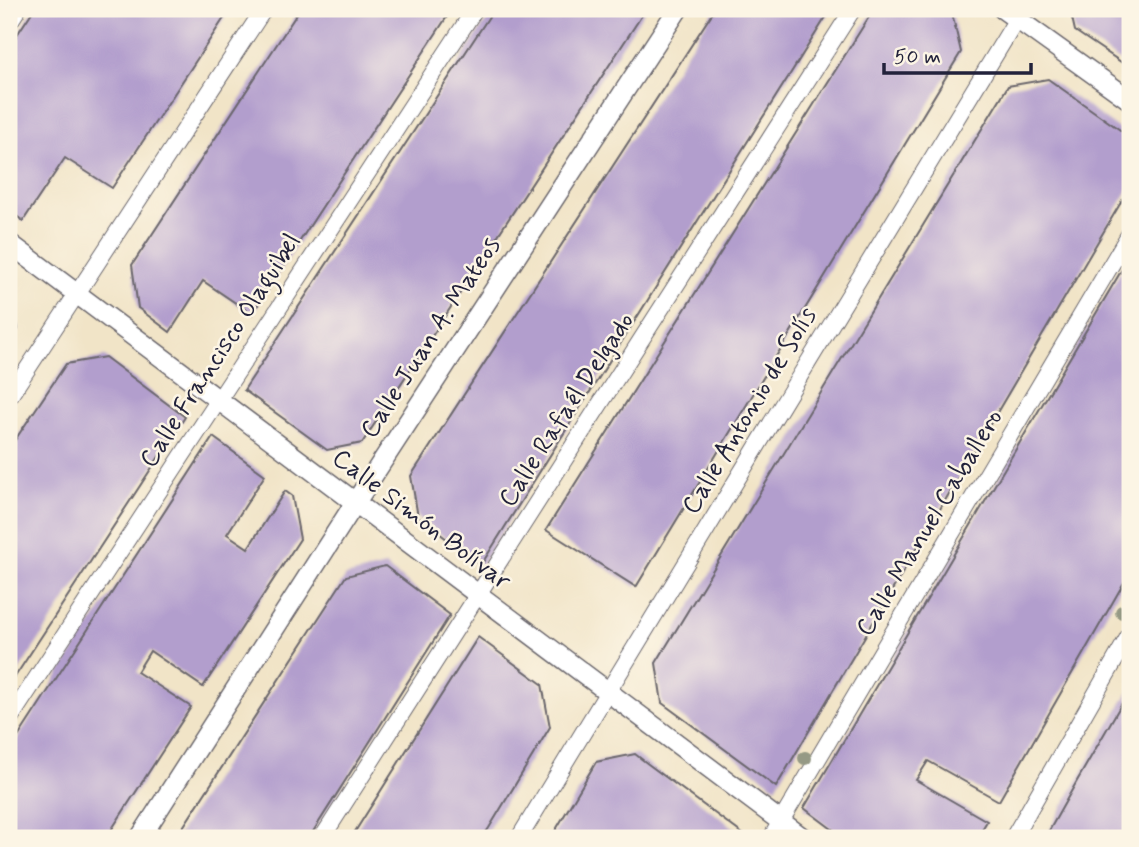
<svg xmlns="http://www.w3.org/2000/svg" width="1139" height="847" font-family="Mynerve,sans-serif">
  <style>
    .building { fill: #b29ecd }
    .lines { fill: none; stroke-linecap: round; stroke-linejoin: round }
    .minor-casing { stroke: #6a666c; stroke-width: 18 }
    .tertiary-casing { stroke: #6a666c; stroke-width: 22 }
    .minor { stroke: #fff; stroke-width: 16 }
    .tertiary { stroke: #fff; stroke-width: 19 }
    .tree { fill: #959985 }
    .labels { text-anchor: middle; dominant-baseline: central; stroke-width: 5; stroke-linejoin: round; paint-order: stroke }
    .street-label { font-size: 26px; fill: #22223b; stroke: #fcf5e5 }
  </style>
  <rect width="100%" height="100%" fill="#fcf5e5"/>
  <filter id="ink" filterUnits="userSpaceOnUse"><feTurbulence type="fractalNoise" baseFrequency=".0143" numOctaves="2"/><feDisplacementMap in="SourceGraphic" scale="14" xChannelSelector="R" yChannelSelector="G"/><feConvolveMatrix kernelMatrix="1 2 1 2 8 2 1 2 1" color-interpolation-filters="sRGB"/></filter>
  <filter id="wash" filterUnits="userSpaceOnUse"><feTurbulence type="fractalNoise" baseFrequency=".00686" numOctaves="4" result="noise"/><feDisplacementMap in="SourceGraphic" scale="28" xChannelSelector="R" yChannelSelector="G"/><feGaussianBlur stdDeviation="1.57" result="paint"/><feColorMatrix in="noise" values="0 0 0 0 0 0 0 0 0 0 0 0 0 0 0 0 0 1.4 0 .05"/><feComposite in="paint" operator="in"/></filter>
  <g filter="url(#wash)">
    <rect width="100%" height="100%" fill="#f1e4c7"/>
    <g id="blocks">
      <g class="building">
        <path d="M34 9H230L112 188 65 158 23 221 9 210V47Z"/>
        <path d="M300 9H452L252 314 203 281 170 332 138 308 132 265Z"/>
        <path d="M494 9H646L362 443 327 450 244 390Z"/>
        <path d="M715 9H831L481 565 418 517 411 476Z"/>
        <path d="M874 9H951L961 52 636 587 546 530Z"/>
        <path d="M1070 9H1130V68L1075 31Z"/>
        <path d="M1048 79 1130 137V187L776 787 662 703 656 663 1008 86Z"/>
        <path d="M1130 256V572L999 801 928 761 916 780 987 821 977 838H844L804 808Z"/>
        <path d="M9 281 18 329 9 344Z"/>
        <path d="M105 357 185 417 9 686V449L66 364Z"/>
        <path d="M213 437 265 475 227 534 248 548 285 491 292 496 300 539 203 687 150 651 137 672 191 707 106 838H9V751Z"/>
        <path d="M385 566 450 615 309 838H176L346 576Z"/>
        <path d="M478 637 542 684 550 727 489 828 482 838H351Z"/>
        <path d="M1130 689V838H1045L1077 781Z"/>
        <path d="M635 754 648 764 748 838H551L596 762Z"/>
      </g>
    </g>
  </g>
  <g filter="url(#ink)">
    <use href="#blocks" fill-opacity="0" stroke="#6a666c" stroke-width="2"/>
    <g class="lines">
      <defs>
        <g id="minor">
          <path d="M9 23 18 9"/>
          <path d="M9 397 264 9"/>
          <path d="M9 720 475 9"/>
          <path d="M322 838 853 9"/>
          <path d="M519 838 1023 9"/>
          <path d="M771 838 1130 233"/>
          <path d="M1013 838 1130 634"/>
        </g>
        <g id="tertiary">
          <path d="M1003 9 1130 100"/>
          <path d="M9 243 803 838"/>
          <path d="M140 838 355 503 678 9"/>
        </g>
      </defs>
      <use href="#minor" class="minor-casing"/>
      <use href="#tertiary" class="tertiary-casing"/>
      <use href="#minor" class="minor"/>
      <use href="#tertiary" class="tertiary"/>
    </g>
    <g class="tree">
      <circle cx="1122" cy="612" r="7"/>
      <circle cx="805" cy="758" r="7"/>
    </g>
  </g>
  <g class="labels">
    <g class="street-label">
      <text transform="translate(431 338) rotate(-57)">Calle Juan A. Mateos</text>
      <text transform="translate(221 351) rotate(-57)">Calle Francisco Olaguibel</text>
      <text transform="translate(567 410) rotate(-57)">Calle Rafaél Delgado</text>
      <text transform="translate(750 411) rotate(-59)">Calle Antonio de Solís</text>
      <text transform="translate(421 520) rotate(37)">Calle Simón Bolívar</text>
      <text transform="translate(930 523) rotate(-59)">Calle Manuel Caballero</text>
    </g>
  </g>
  <rect width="1139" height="847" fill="none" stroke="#fcf5e5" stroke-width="35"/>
  <path d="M884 63v10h147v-10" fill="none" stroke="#22223b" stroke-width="3.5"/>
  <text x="894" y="63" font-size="21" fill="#22223b" stroke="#fcf5e5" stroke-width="5" paint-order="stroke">50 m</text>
</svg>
